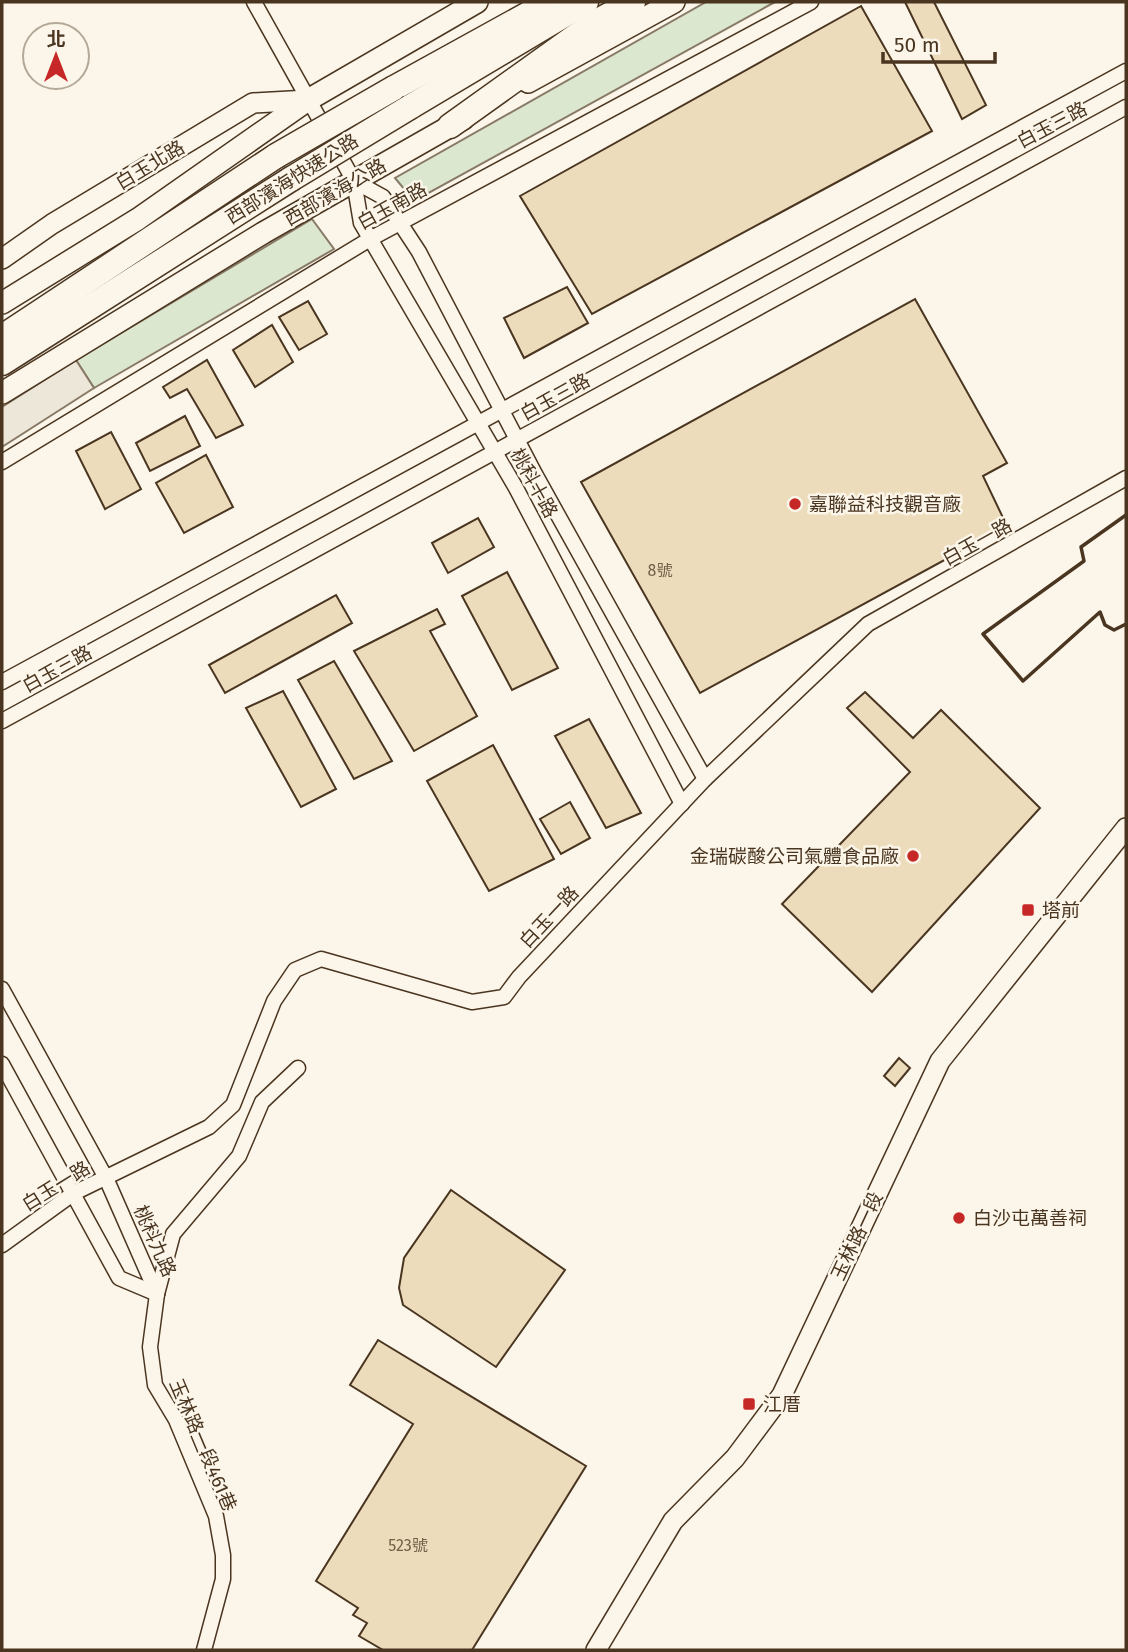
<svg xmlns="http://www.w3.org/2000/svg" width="1128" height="1652" font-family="'Fira Sans','Noto Sans TC',sans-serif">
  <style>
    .green { fill: #dce7d0; stroke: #887966; stroke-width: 2 }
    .parking { fill: #ede7d9; stroke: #887966; stroke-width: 2 }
    .building { fill: #ecdcbc; stroke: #4a3520; stroke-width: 2 }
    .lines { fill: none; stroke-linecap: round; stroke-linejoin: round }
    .street-casing { stroke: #4a3520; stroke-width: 17 }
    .secondary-casing { stroke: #4a3520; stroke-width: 22 }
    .primary-casing { stroke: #4a3520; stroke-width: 24 }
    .highway-casing { stroke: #4a3520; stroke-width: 27 }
    .street { stroke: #fbf6e9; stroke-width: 14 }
    .secondary { stroke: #fbf6e9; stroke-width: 19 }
    .primary { stroke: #fbf6e9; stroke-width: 21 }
    .highway { stroke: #fbf6e9; stroke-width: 24 }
    .highway-bridge-casing { stroke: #4a3520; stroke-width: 27; stroke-linecap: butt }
    .highway-bridge { stroke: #fbf6e9; stroke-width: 24 }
    .wall { stroke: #4a3520; stroke-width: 3.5 }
    .poi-dot { fill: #c62828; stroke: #fbf6e9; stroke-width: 2.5 }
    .labels { text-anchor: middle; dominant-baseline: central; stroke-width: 5; stroke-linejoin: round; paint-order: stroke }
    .number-label { font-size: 16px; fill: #725f47 }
    .street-label { font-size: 19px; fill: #4a3520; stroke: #fbf6e9 }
    .poi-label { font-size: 19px; fill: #4a3520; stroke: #fbf6e9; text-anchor: start }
  </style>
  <rect width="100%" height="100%" fill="#fbf6e9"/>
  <g class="green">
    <path d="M706 2H775L414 201 395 178Z"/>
    <path d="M312 219 334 249 94 388 76 360Z"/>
  </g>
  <path class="parking" d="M76 360 94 388 2 447V407Z"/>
  <g class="building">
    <path d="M905 2H934L986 105 962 119Z"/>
    <path d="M861 6 932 131 592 314 520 196Z"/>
    <path d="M567 287 588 323 524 358 504 318Z"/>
    <path d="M915 299 1007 463 983 476 1007 526 700 693 581 482Z"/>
    <path d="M308 301 327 334 299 350 279 317Z"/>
    <path d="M272 325 293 362 255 387 233 350Z"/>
    <path d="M207 360 243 425 216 438 187 389 170 398 163 387Z"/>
    <path d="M185 416 200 446 150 471 136 443Z"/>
    <path d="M111 432 141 489 105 509 76 451Z"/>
    <path d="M206 455 233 507 184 533 156 483Z"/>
    <path d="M478 518 494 547 448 573 432 543Z"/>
    <path d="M507 572 558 668 512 690 462 596Z"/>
    <path d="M336 595 352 623 225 693 209 665Z"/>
    <path d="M437 609 445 624 430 631 477 716 414 751 354 651Z"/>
    <path d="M334 661 392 761 354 779 298 680Z"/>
    <path d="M283 691 336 789 301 807 246 708Z"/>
    <path d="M865 692 913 738 941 710 1040 808 872 992 782 904 910 772 847 708Z"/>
    <path d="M589 719 641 813 606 828 555 736Z"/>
    <path d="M493 745 554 859 489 891 427 781Z"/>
    <path d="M570 802 590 838 561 854 540 819Z"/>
    <path d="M899 1058 910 1068 895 1086 884 1076Z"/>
    <path d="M451 1190 565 1270 496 1367 403 1305 399 1288 404 1258Z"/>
    <path d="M378 1340 586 1466 472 1650H383L359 1636 367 1623 353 1615 358 1608 316 1581 413 1424 350 1385Z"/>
  </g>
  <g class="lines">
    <defs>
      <g id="street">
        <path d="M254 2 354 181 361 223 516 488 682 804"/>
        <path d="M354 181 383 197 419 252 535 474 705 779"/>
        <path d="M2 462 370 239 811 2"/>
        <path d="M2 682 1126 71"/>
        <path d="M2 721 1126 107"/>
        <path d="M2 989 106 1178 157 1294"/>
        <path d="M2 1064 119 1278 157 1294"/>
        <path d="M2 1245 74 1193 209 1127 233 1105 274 1001 295 970 321 959 472 1002 504 997 519 977 705 779 868 624 1126 478"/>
        <path d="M204 1650 223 1579V1555L216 1516 176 1420 155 1385 150 1347 157 1294 173 1234 239 1156 262 1102 298 1068"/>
      </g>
      <g id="secondary">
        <path d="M2 259 52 224 253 103 308 100"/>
        <path d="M596 1650 673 1521 735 1458 782 1395 940 1061 1126 828"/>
      </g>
      <g id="primary">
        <path d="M528 82 674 2"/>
        <path d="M2 303 138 219 308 100 477 2"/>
        <path d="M2 393 263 233 463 119"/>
      </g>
      <g id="highway">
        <path d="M394 88 550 2"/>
        <path d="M410 107 586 2"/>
        <path d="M450 126 594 23 633 2"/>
        <path d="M2 337 276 156"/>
        <path d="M2 363 291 179"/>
      </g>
    </defs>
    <use href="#street" class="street-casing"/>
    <use href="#secondary" class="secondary-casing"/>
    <use href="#primary" class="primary-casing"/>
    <use href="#highway" class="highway-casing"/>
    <use href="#street" class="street"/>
    <use href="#secondary" class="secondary"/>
    <use href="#primary" class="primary"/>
    <use href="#highway" class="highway"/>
    <defs>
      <g id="highway-bridge">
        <path d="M276 156 394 88"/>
        <path d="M291 179 410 107"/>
      </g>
    </defs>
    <use href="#highway-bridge" class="highway-bridge-casing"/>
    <use href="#highway-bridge" class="highway-bridge"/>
    <path class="wall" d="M1126 515 1081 547 1084 561 983 634 1023 681 1100 612 1105 625 1114 630 1126 624"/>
  </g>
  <g class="poi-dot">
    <circle cx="795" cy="504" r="7"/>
    <circle cx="913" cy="856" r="7"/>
    <rect x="1021" y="903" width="14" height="14" rx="3.5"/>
    <circle cx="959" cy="1218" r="7"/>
    <rect x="742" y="1397" width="14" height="14" rx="3.5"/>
  </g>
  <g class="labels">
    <g class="number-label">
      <text x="660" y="570">8號</text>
      <text x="408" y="1545">523號</text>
    </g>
    <g class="street-label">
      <text transform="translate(1052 125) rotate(-28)">白玉三路</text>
      <text transform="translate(150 165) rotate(-31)">白玉北路</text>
      <text transform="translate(292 179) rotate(-32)">西部濱海快速公路</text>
      <text transform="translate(335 192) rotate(-30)">西部濱海公路</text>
      <text transform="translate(392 206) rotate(-29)">白玉南路</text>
      <text transform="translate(555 397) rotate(-29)">白玉三路</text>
      <text transform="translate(534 483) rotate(61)">桃科十路</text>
      <text transform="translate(977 542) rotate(-29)">白玉一路</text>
      <text transform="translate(57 669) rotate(-29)">白玉三路</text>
      <text transform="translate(549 917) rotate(-47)">白玉一路</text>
      <text transform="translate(56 1186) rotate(-32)">白玉一路</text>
      <text transform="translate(857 1236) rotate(-65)">玉林路一段</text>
      <text transform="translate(155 1241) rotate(66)">桃科九路</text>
      <text transform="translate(203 1445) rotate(67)">玉林路一段461巷</text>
    </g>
    <g class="poi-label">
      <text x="809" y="504">嘉聯益科技觀音廠</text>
      <text x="899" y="856" text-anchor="end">金瑞碳酸公司氣體食品廠</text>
      <text x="1042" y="910">塔前</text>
      <text x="973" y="1218">白沙屯萬善祠</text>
      <text x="763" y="1404">江厝</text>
    </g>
  </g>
  <rect width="1128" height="1652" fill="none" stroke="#4a3520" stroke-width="7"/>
  <g transform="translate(56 56)"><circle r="33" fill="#fbf6e9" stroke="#b4a999" stroke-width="2"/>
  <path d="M0-5L12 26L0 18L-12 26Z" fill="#c62828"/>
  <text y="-10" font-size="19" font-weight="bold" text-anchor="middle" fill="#4a3520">北</text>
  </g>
  <path d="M883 52v10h112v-10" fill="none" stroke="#4a3520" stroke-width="3.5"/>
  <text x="894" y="52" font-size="21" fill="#4a3520" stroke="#fbf6e9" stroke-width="5" paint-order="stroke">50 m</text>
</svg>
